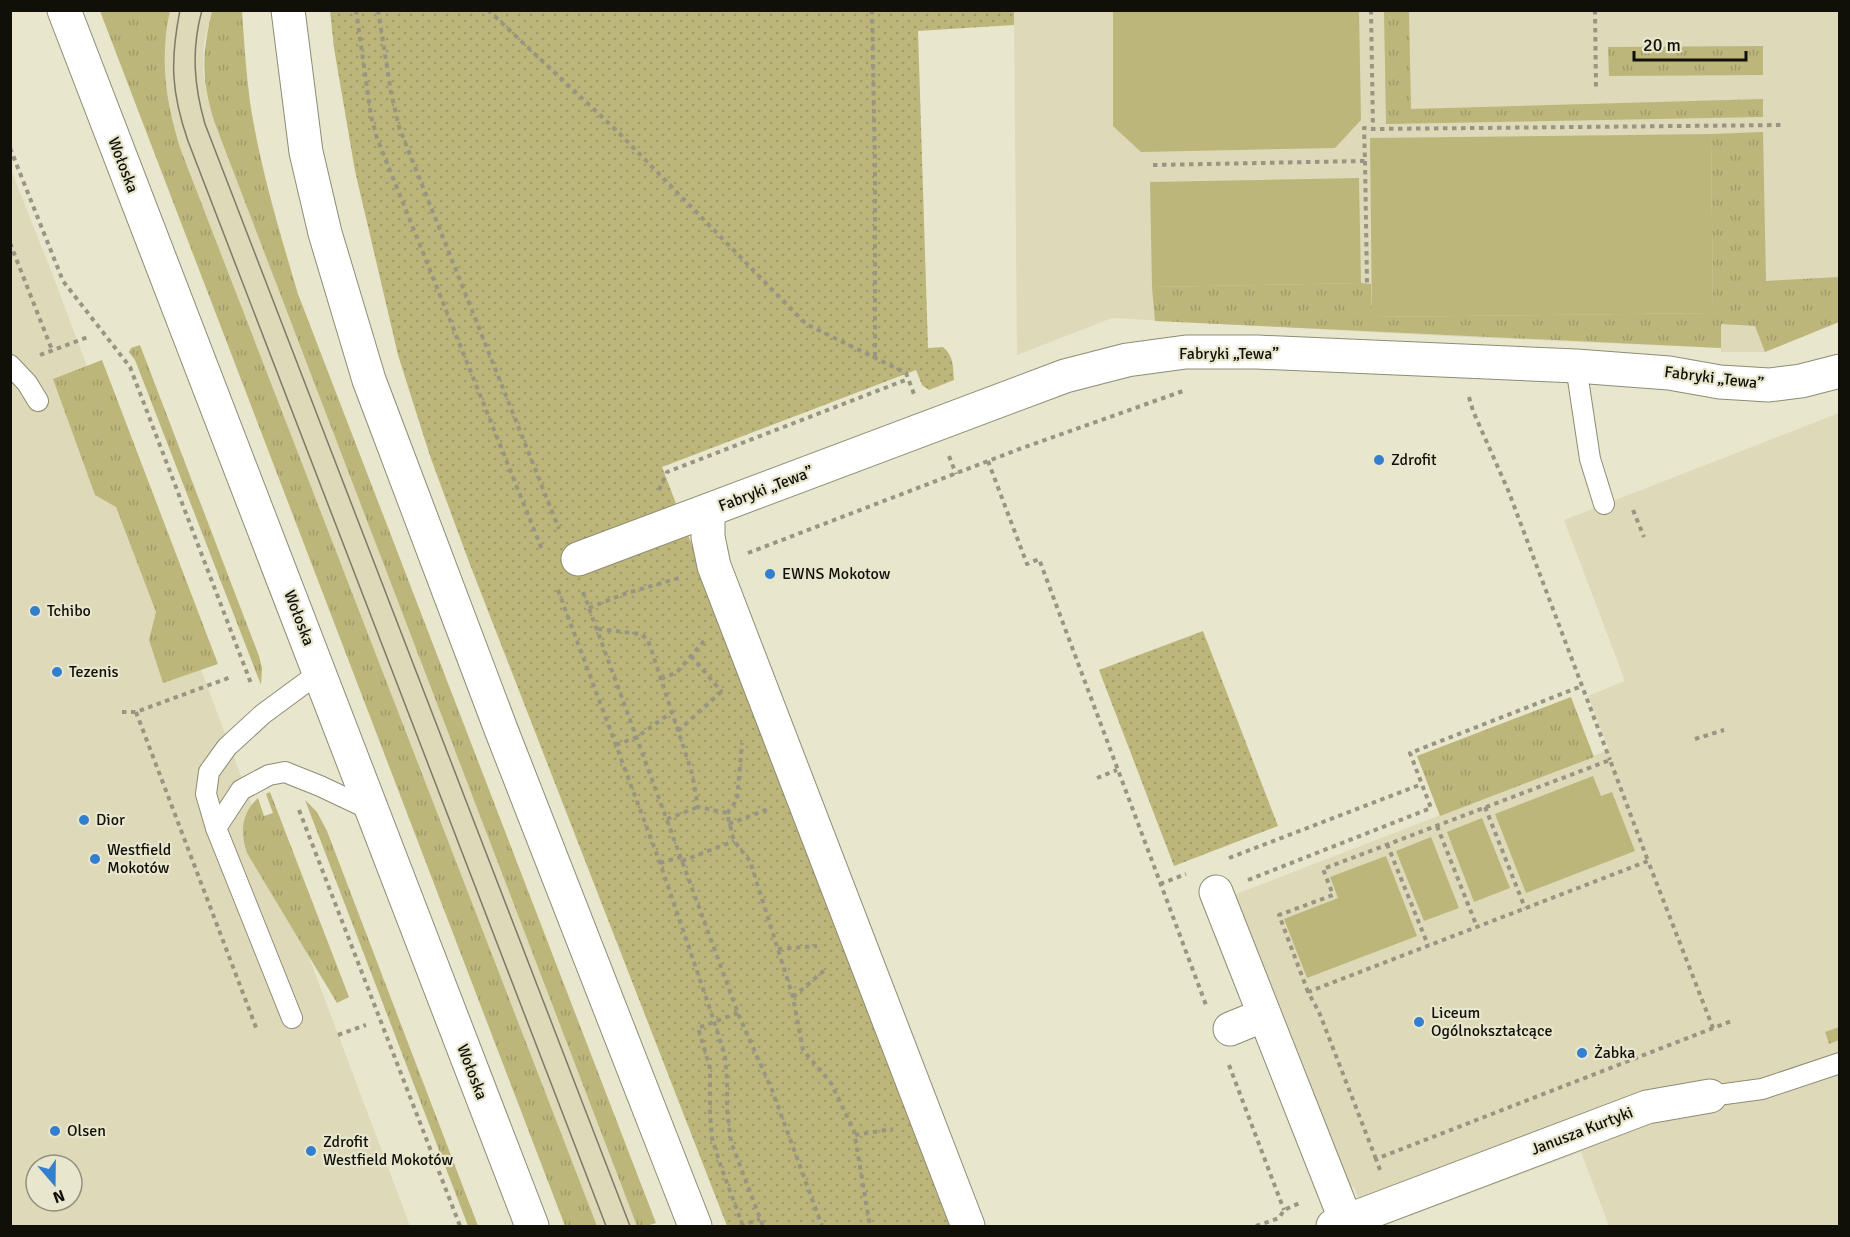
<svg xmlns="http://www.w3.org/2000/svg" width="1850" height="1237" font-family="Signika,sans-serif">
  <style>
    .built { fill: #ddd9b9; fill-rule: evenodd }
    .grass { fill: url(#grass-tufts) }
    .park { fill: url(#park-dots) }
    .garden { fill: #bdb67b }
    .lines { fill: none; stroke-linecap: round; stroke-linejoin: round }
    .service-casing { stroke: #8e8c75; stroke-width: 22 }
    .minor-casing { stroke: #8e8c75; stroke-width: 35 }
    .secondary-casing { stroke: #8e8c75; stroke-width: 35 }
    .path { stroke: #989683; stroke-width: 4; stroke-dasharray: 4.5 4.5; stroke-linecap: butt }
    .service { stroke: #fff; stroke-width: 20 }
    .minor { stroke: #fff; stroke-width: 33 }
    .secondary { stroke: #fff; stroke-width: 33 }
    .tram { stroke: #7c7a6a; stroke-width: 1.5 }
    .poi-dot { fill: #327fcf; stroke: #e8e6cd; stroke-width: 2 }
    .labels { text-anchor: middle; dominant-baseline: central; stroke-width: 4.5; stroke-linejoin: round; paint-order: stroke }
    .street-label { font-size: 16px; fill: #111008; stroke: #e8e6cd }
    .poi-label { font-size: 16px; fill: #111008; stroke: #e8e6cd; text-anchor: start }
  </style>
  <defs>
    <pattern id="grass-tufts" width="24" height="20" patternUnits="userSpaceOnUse" patternTransform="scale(1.5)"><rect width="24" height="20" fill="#bdb67b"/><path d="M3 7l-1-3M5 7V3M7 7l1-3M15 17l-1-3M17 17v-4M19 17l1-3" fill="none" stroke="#a19b69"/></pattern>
    <pattern id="park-dots" width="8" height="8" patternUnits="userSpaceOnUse" patternTransform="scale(1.5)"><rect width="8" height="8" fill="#bdb67b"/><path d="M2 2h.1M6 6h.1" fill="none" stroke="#a19b69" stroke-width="1.8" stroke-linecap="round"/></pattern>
  </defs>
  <rect width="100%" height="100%" fill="#e8e6cd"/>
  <g class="built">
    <path d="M170 11H212L204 43 203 72 207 96 214 121 637 1226H597L182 153 169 111 164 76 165 42Z"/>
    <path d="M1014 11H1839V322L1765 352H1721V348L1445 336 1112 318 1017 355Z"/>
    <path d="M10 167 55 281 410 1226H11ZM36 1165H72V1201H36Z"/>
    <path d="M1839 413 1840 1027 1825 1033 1829 1043 1839 1040V1226H1609L1581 1152 1383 1226H1369L1354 1187 1340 1191 1226 898 1609 750 1588 696 1625 681 1564 520Z"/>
  </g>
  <g class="grass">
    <path d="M100 11H170C159 60 166 105 182 153L597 1226H565Z"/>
    <path d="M212 11H242C244 41 246 72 250 102 260 167 279 230 298 294L656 1223 646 1226H637L214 121C201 78 202 54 212 11Z"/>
    <path d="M1384 11H1409L1411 109 1763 99V117L1386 124Z"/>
    <path d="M1763 46V75L1609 76 1608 47Z"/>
    <path d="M1763 132 1766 281 1839 277V322L1765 352 1755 326 1721 324V348L1155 321 1152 287 1361 283 1371 284 1372 317 1713 313 1711 134Z"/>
    <path d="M140 345 259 656 262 668 261 685 135 360 129 352 131 348Z"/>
    <path d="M102 360 218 664 163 683 149 640 156 612 116 507 95 495 53 379Z"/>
    <path d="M1571 697 1594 757 1440 816 1417 756Z"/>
    <path d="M270 792 349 997 337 1003 247 853C240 832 241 814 258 798L264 816 273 813 266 794Z"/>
    <path d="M305 800 317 812 327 831 478 1226H468Z"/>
    <path d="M1839 1027V1040L1829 1044 1825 1032Z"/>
  </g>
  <g class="park">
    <path d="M330 11H1014V25L918 31 928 348 943 347C954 356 953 367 954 380L929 390 922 385 916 370 662 467 953 1226H727L469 562 430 456 398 355 355 171 334 48Z"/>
    <path d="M1203 631 1278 826 1174 866 1099 670Z"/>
  </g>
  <g class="garden">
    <path d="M1113 10 1359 11 1361 120 1335 148 1141 152 1113 126Z"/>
    <path d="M1711 134 1713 313 1372 317 1370 138Z"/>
    <path d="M1359 178 1361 283 1152 287 1150 182Z"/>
    <path d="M1593 776 1601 796 1612 792 1635 851 1526 893 1495 814Z"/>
    <path d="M1482 818 1510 888 1474 902 1447 832Z"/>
    <path d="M1431 837 1459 908 1424 921 1396 851Z"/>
    <path d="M1386 856 1417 936 1307 978 1284 919 1338 898 1330 877Z"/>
  </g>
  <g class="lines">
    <defs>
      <g id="service">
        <path d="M10 365 27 383 38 401"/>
        <path d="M1576 366 1590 459 1604 504"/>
        <path d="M216 828 241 790 269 775 285 772 320 786 373 811"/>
        <path d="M292 1018 216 828 206 794 209 772 227 747 263 714 320 672"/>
        <path d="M1710 1096 1762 1089 1840 1063"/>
      </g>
      <g id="minor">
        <path d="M708 511V537L714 566 968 1226"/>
        <path d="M578 559 1065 376 1127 360 1186 352H1257L1576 366 1669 373 1720 382 1769 385 1801 381 1840 371"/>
        <path d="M1216 892 1346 1221"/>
        <path d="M1230 1029 1264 1015"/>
        <path d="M1333 1226 1647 1107 1710 1096"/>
      </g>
      <g id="secondary">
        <path d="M64 10 532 1226"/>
        <path d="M288 10 306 152 325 233 369 380 502 732 695 1226"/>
      </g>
    </defs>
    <use href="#service" class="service-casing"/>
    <use href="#minor" class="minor-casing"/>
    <use href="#secondary" class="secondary-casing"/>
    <g class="path">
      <path d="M356 10 371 116 377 138 543 552"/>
      <path d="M378 10 391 92 399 127 559 529"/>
      <path d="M488 10 616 130 806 324 906 373 914 394"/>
      <path d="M872 10 875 166V358"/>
      <path d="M1371 10 1373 129 1783 125"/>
      <path d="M1595 10 1596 89"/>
      <path d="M10 148 63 281 130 367 252 686"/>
      <path d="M1365 161 1367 284"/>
      <path d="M1153 165 1365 161 1364 128 1373 129"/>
      <path d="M10 243 52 350"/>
      <path d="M40 355 88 337"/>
      <path d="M1469 397 1473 411 1508 490 1610 760"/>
      <path d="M949 456 956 474"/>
      <path d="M988 461 1027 564 1039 559 1206 1005"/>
      <path d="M659 490 667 472 908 379"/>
      <path d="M1633 510 1644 537"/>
      <path d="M748 553 1022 448 1183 391"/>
      <path d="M558 590 660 863 711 1012 725 1056 727 1079V1109L731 1142 763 1226"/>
      <path d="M583 592 739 1016 772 1090 822 1226"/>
      <path d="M589 608 624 594 679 578"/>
      <path d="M598 629 641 634 648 640 692 773 698 807 727 813 734 841 750 861 793 997 803 1050 831 1083 854 1131 870 1226"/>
      <path d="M691 656 722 692"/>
      <path d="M661 679 677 672 705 640"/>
      <path d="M122 712H136L231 677"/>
      <path d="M136 712 257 1030"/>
      <path d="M678 731 722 691"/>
      <path d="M1695 739 1724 730"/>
      <path d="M616 745 637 737 672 712"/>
      <path d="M1097 778 1117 770"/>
      <path d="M1485 807 1525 908"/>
      <path d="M299 810 460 1226"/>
      <path d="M727 813 737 800 742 743"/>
      <path d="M667 819 698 807"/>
      <path d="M729 824 771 808"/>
      <path d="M1437 826 1477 927"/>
      <path d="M1387 844 1428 945"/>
      <path d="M1229 858 1422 784"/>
      <path d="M682 861 734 841"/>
      <path d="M660 863 681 857"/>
      <path d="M1248 880 1431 808 1410 753 1582 686"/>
      <path d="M1160 884 1186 874"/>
      <path d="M778 949 817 946"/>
      <path d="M1308 992 1279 915 1333 895 1323 869 1610 760 1648 861"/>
      <path d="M793 997 826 969"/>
      <path d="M738 1013 698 1028 710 1068V1115L712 1138 720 1164 743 1226"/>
      <path d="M338 1035 366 1025"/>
      <path d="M1229 1065 1284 1210"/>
      <path d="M855 1135 893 1129"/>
      <path d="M1376 1159 1319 1012 1308 992 1648 861 1713 1028"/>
      <path d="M1380 1170 1376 1159 1734 1020"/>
      <path d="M740 1226 760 1219"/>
      <path d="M1256 1226 1279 1218 1284 1210 1302 1202"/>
    </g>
    <use href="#service" class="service"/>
    <use href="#minor" class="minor"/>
    <use href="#secondary" class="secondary"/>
    <g class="tram">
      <path d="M180 10C170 61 171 92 188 141L606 1226"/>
      <path d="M202 10C191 50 194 86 205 124L630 1226"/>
    </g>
  </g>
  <g class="poi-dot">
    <circle cx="1379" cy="460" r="6"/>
    <circle cx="770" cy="574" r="6"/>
    <circle cx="35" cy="611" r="6"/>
    <circle cx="57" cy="672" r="6"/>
    <circle cx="84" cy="820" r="6"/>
    <circle cx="95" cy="859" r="6"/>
    <circle cx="1419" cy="1022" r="6"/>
    <circle cx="1582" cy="1053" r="6"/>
    <circle cx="55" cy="1131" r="6"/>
    <circle cx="311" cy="1151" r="6"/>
  </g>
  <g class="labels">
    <g class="street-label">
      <text transform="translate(123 165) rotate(69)">Wołoska</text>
      <text x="1229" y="354">Fabryki „Tewa”</text>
      <text transform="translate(1714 378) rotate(7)">Fabryki „Tewa”</text>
      <text transform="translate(766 489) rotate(-21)">Fabryki „Tewa”</text>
      <text transform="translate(299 618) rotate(69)">Wołoska</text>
      <text transform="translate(472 1072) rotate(69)">Wołoska</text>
      <text transform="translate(1582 1131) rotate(-21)">Janusza Kurtyki</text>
    </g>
    <g class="poi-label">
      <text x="1391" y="460">Zdrofit</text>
      <text x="782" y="574">EWNS Mokotow</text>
      <text x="47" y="611">Tchibo</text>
      <text x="69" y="672">Tezenis</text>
      <text x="96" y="820">Dior</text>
      <text x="107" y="850">Westfield<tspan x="107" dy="18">Mokotów</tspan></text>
      <text x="1431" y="1013">Liceum<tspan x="1431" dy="18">Ogólnokształcące</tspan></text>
      <text x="1594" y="1053">Żabka</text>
      <text x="67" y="1131">Olsen</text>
      <text x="323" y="1142">Zdrofit<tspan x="323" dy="18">Westfield Mokotów</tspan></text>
    </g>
  </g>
  <rect width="1850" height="1237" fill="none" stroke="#111008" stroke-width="24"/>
  <g transform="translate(54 1183) rotate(160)"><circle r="28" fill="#e8e6cd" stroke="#92907e" stroke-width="1.5"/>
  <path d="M0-4.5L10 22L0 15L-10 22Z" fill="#327fcf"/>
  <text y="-9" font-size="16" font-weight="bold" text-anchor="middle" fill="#111008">N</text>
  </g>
  <path d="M1634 51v9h112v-9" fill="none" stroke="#111008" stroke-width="3"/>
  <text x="1643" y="51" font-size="18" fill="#111008" stroke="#e8e6cd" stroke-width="4.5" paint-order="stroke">20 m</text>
</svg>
